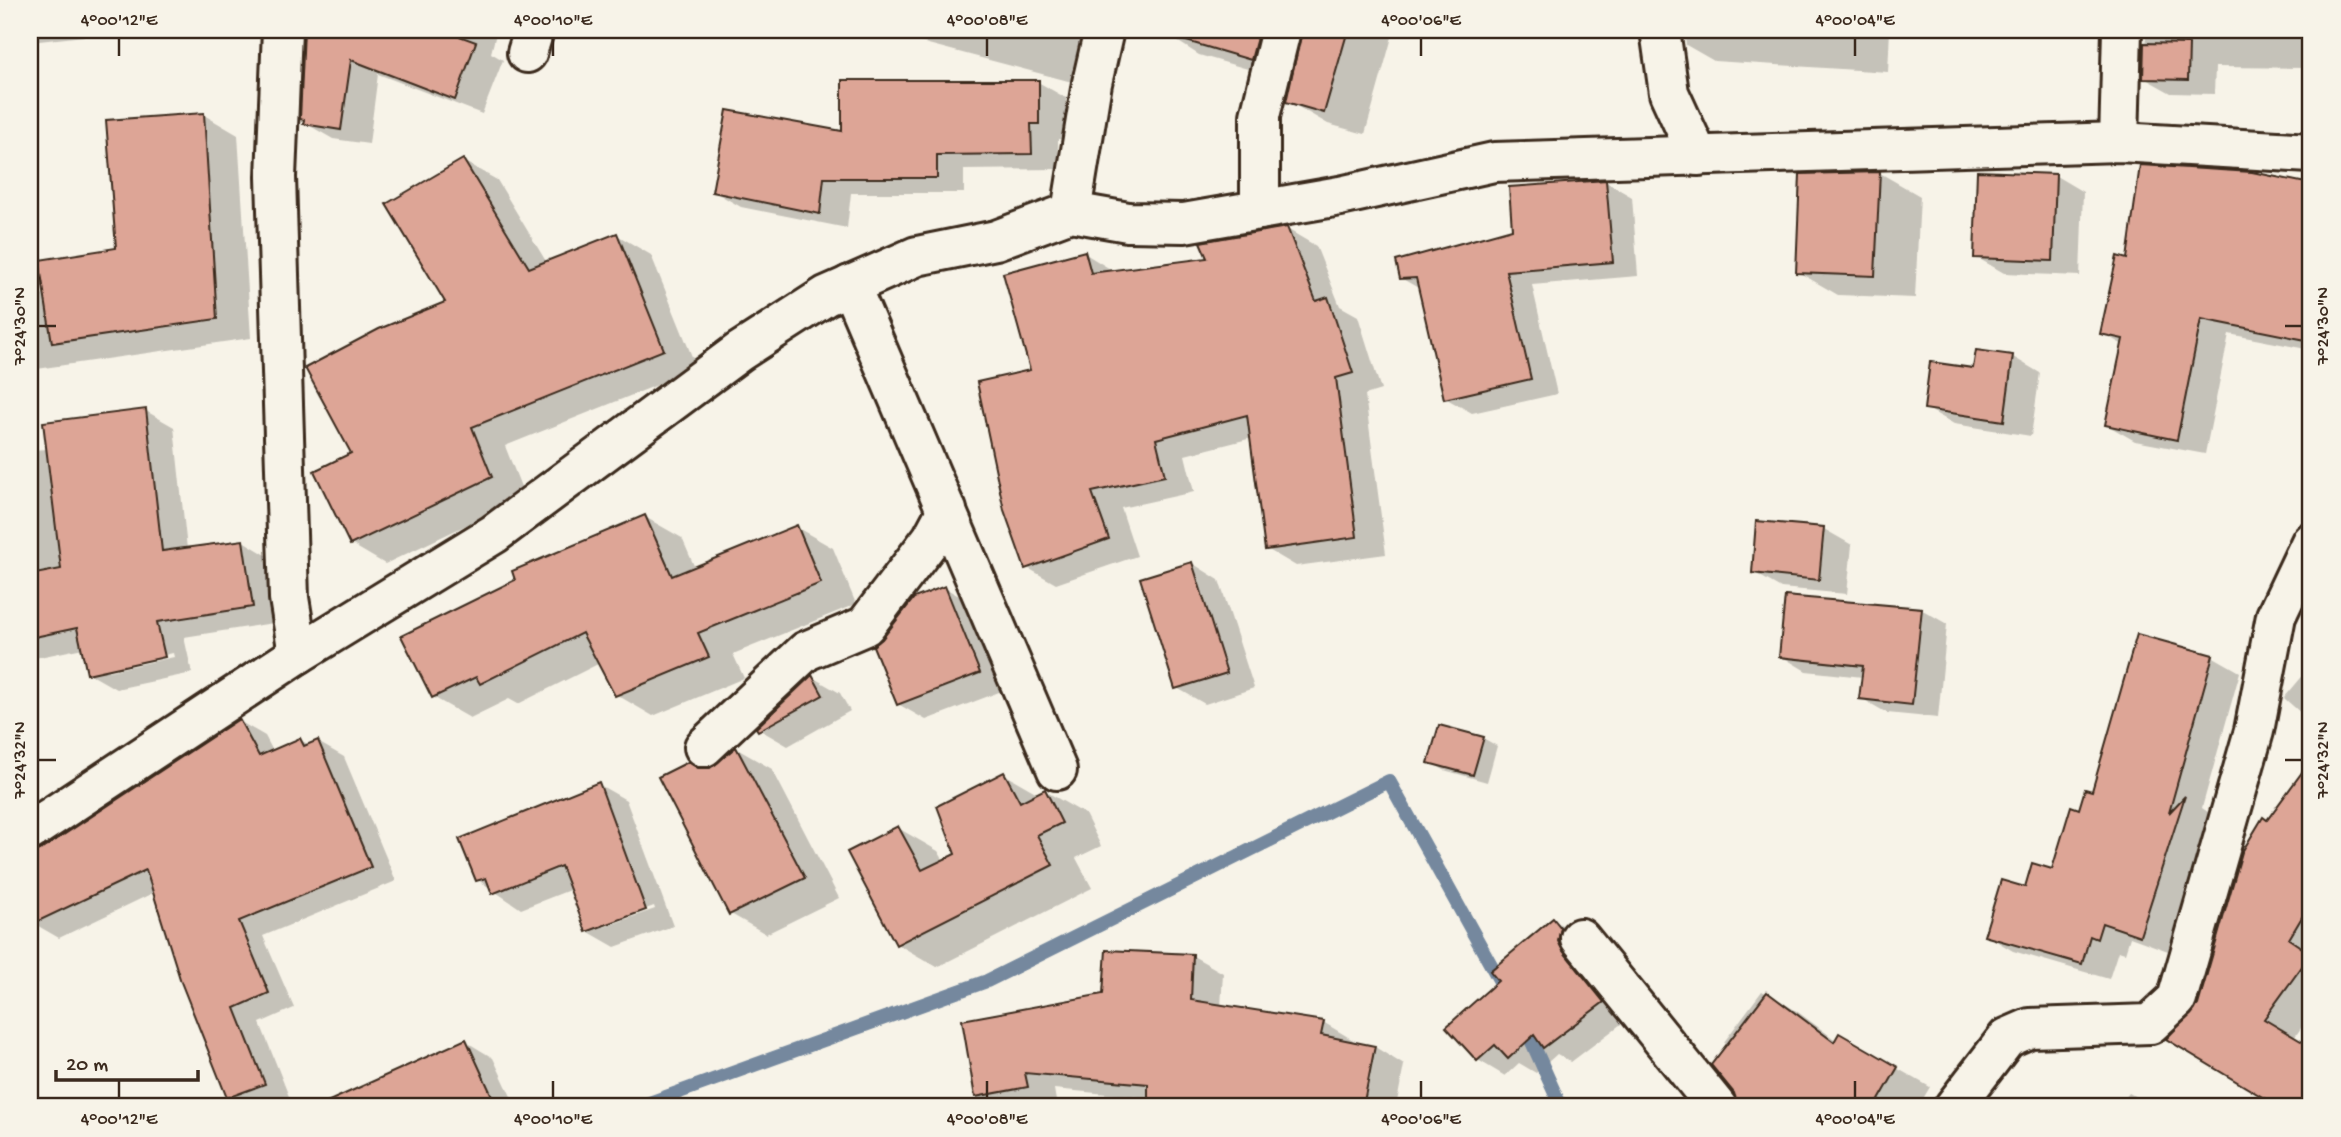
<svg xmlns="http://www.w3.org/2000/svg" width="2341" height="1137" font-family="'Gochi Hand',sans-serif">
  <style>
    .shadow { fill: #0003; fill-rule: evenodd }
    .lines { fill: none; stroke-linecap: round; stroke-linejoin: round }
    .stream { stroke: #74889e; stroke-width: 14 }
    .building { fill: #dda596; stroke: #3b2a1e; stroke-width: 2 }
    .minor-casing { stroke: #3b2a1e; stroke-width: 44 }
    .minor { stroke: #f7f3e8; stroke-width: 38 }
    .ticks { fill: none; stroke: #3b2a1e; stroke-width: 2.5 }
    .neatline { fill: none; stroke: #3b2a1e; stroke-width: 2.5 }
    .ticks-label { font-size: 18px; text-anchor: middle; fill: #3b2a1e }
  </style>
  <rect width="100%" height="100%" fill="#f7f3e8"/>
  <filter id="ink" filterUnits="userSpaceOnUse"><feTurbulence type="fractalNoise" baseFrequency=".0143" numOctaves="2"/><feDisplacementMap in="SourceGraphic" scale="14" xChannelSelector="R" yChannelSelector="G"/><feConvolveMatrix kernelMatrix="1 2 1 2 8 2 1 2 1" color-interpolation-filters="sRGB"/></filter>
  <g filter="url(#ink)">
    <g class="shadow">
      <path d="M30 30H92L93 35 30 42Z"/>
      <path d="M305 30H497L491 53 503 60 482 114 378 74 369 144 333 139 305 123 302 118Z"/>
      <path d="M875 30H1089L1083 70 1072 68V82Z"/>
      <path d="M1160 30H1394L1365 134 1328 124 1288 101 1293 82 1199 55Z"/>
      <path d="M1684 30H1890L1888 72 1714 61 1686 45Z"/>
      <path d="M2146 30H2311V68L2215 67 2214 94 2171 93 2144 78Z"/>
      <path d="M1038 82 1066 98V139H1058V169L964 170V193H851L847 228 741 207 713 191 844 133Z"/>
      <path d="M204 115 238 135 251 338 30 370V297L46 294 118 250Z"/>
      <path d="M463 161 497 180 547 263 617 235 651 255 697 369 505 446 525 497 385 564 351 544 354 454 447 303Z"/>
      <path d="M1880 173 1920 196 1915 298 1838 295 1798 272Z"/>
      <path d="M2252 173 2311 186V350L2229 334 2205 454 2135 441 2107 425 2123 345 2102 333 2129 261Z"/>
      <path d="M2056 176 2083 192 2080 276 2004 273 1976 257Z"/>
      <path d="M1606 182 1632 197 1638 276 1532 285 1557 394 1472 413 1445 398 1420 289 1401 278 1514 230Z"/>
      <path d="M1287 229 1316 246 1340 306 1358 316 1381 390 1365 395 1386 554 1296 566 1267 549 1252 438 1185 455 1194 492 1121 508 1137 556 1056 584 1026 567 1032 372 1084 253 1115 272 1209 260Z"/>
      <path d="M2013 357 2040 373 2031 436 1954 424 1926 408Z"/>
      <path d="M146 411 174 427 187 549 243 541 271 558 280 622 184 637 192 673 116 689 88 673 83 648 30 659V450L48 449ZM173 653 174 657 109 671V667Z"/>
      <path d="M645 517 682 538 695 568 796 527 833 548 856 604 733 654 744 678 653 716 617 695 600 663 518 704 509 699 470 718 433 697Z"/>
      <path d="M1824 529 1852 545 1847 594 1781 588 1753 572Z"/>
      <path d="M1192 563 1219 580 1254 688 1205 704 1177 688Z"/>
      <path d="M945 588 973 604 1007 689 926 720 898 704Z"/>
      <path d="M1921 609 1947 624 1938 718 1887 713 1861 698 1863 677 1806 671 1781 656Z"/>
      <path d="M2212 656 2240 672 2202 808 2211 814 2168 951 2130 937 2125 953 2118 951 2109 979 2013 951 1986 935 2026 889 2053 871 2080 811Z"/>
      <path d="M2311 666V722L2284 698Z"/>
      <path d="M812 677 840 693 850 711 788 746 760 730Z"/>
      <path d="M239 721 265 736 273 751 300 740 310 745 318 742 344 757 396 881 263 936 294 1008 260 1023 290 1099 267 1107H246L228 1097 155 892 59 938 33 923 30 917V854L43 851Z"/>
      <path d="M1483 738 1497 746 1487 782 1444 770 1430 762Z"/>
      <path d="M737 749 772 769 839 898 766 934 731 914 698 770H710Z"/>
      <path d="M2311 763V1014L2294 1038 2311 1049V1107H2283L2168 1039 2200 1006 2268 822Z"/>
      <path d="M1004 774 1039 794 1045 791 1085 814 1101 846 1076 858 1092 888 937 967 897 944 898 828 938 851 944 861 957 855Z"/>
      <path d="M598 784 626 800 673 926 615 947 587 931 572 889 521 909 478 880ZM654 906 655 909 604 927V924Z"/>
      <path d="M1553 920 1581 936 1629 1018 1571 1062 1557 1054 1536 1073 1519 1063 1505 1076 1478 1060 1501 981Z"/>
      <path d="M1193 956 1223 973 1221 1007 1323 1022 1353 1040 1352 1043 1375 1047 1404 1065 1396 1107H1149L1150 1098 1054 1089 1057 1107 978 1105 964 1021 1105 996Z"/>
      <path d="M1762 991 1795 1010 1837 1041 1840 1036 1930 1087 1918 1107H1740V1102L1713 1065 1728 1046 1724 1042Z"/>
      <path d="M465 1041 493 1058 516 1107 324 1105Z"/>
      <path d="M2129 1093 2154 1107H2118Z"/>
    </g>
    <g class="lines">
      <g class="stream">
        <path d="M1523 1022 1561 1107"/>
        <path d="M638 1107 987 981 1389 781 1501 983"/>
      </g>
    </g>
    <g class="building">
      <path d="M304 30H443L476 42 455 100 351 60 341 130 303 124 304 120 300 119Z"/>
      <path d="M1184 30H1259L1251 60 1183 40Z"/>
      <path d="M1302 30H1348L1324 113 1286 102Z"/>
      <path d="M2144 43 2189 44 2188 80 2143 79Z"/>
      <path d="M842 80H1039V124H1031L1032 154 937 155V178H824L820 214 712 192 727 110 842 131Z"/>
      <path d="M204 113 217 319 52 343 39 260 116 248 106 120Z"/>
      <path d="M463 159 529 268 617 233 664 350 472 427 492 477 350 545 314 471 351 453 305 368 379 329 445 302 386 204Z"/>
      <path d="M2140 165 2252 172 2311 184V313L2306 340 2201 319 2177 440 2105 425 2123 339 2100 334 2117 256 2127 259Z"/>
      <path d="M1977 171 2056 174 2053 261 1974 258Z"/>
      <path d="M1880 172 1875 276 1796 273 1800 174Z"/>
      <path d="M1606 180 1613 262 1506 271 1531 379 1444 399 1416 278 1400 279 1396 261 1512 229 1509 187Z"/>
      <path d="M1287 227 1316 301 1328 297 1353 373 1336 378 1357 537 1265 550 1247 415 1156 439 1165 476 1092 492 1109 539 1025 569 1004 510 977 382 1030 370 1003 273 1085 251 1091 273 1207 258 1200 242Z"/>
      <path d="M1976 350 2013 355 2004 421 1924 409 1930 362 1973 368Z"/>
      <path d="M146 409 162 551 243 540 253 607 157 622 165 657 87 674 77 628 30 638V575L61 569 43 422Z"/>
      <path d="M645 515 672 576 797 525 821 583 698 633 709 657 615 696 582 633 480 684 476 677 432 698 401 636 515 580 512 571Z"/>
      <path d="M1756 521 1824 527 1819 580 1752 573Z"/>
      <path d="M1192 562 1227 673 1175 689 1140 578Z"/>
      <path d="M945 586 980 673 897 705 873 646 882 639 914 598Z"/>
      <path d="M1785 596 1922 608 1912 705 1859 699 1863 666 1779 657Z"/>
      <path d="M2137 634 2213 655 2169 813 2185 796 2140 936 2102 923 2097 939 2090 936 2082 964 1984 936 2001 880 2025 887 2032 863 2052 869 2071 806 2079 809 2085 789 2092 791Z"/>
      <path d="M812 675 823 695 758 731 756 728Z"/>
      <path d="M239 719 259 756 300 738 304 746 318 740 371 867 239 921 269 993 235 1008 265 1084 227 1098 181 982 146 870 30 925V853L42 849Z"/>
      <path d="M1439 725 1484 737 1473 775 1428 763Z"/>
      <path d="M736 747 805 878 729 915 658 777 688 762 698 768H710Z"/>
      <path d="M2311 760V902L2289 939 2311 954 2264 1019 2311 1047V1107H2279L2166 1039 2198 1005 2242 852 2263 817 2267 820Z"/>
      <path d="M1004 772 1020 802 1045 789 1062 823 1037 835 1053 865 896 945 847 852 898 826 922 870 955 854 937 806Z"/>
      <path d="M599 782 646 910 586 932 561 866 492 894 486 878 476 881 459 839Z"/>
      <path d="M1553 918 1561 928 1558 941 1563 951 1604 1002 1543 1048 1534 1035 1508 1059 1495 1045 1477 1061 1446 1027 1498 981 1490 971Z"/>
      <path d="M1106 950 1193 954 1191 1000 1324 1021 1321 1035 1375 1046 1363 1107H1148V1084L1025 1073 1028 1087 975 1097 962 1020 1103 994Z"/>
      <path d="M1767 992 1834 1042 1839 1033 1898 1067 1875 1107H1738L1734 1093 1711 1065Z"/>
      <path d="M466 1039 493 1098 473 1107H316Z"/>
    </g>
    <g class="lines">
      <defs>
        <g id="minor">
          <path d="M282 30 276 177 289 598 298 654"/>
          <path d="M1660 30 1669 93 1698 156"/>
          <path d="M527 53 534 30"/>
          <path d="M2119 142 2122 30"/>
          <path d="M1260 210V116L1281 30"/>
          <path d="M1071 212 1092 83 1104 30"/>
          <path d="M850 285 1057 770"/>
          <path d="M704 747 806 651 865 626 932 538 947 510"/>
          <path d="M30 831 298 654 494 534 739 352 826 296 917 256 996 240 1071 212 1128 222 1184 223 1340 196 1494 162 2119 142 2311 153"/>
          <path d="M1580 938 1717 1107"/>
          <path d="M1954 1107 2007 1038 2030 1028 2150 1024 2177 999 2254 731 2276 616 2311 542"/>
        </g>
      </defs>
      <use href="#minor" class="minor-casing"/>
      <use href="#minor" class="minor"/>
    </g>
  </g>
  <path class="ticks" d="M119 38V56M553 38V56M987 38V56M1421 38V56M1855 38V56M38 326H56M2285 326H2302M38 760H56M2285 760H2302M119 1081V1098M553 1081V1098M987 1081V1098M1421 1081V1098M1855 1081V1098"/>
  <rect width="2341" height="1137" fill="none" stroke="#f7f3e8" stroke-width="77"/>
  <path d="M56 1070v10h142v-10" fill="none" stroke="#3b2a1e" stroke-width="3.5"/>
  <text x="66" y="1070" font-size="21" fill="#3b2a1e" stroke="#f7f3e8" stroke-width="5" paint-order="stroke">20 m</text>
  <rect x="38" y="38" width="2264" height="1060" class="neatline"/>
  <g class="ticks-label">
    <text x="119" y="25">4°00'12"E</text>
    <text x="553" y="25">4°00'10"E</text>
    <text x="987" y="25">4°00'08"E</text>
    <text x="1421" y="25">4°00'06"E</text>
    <text x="1855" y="25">4°00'04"E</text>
    <text transform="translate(2322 326) rotate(-90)" y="6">7°24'30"N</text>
    <text transform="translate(19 326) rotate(-90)" y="6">7°24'30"N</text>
    <text transform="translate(2322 760) rotate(-90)" y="6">7°24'32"N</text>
    <text transform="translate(19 760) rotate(-90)" y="6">7°24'32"N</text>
    <text x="119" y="1124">4°00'12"E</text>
    <text x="553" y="1124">4°00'10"E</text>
    <text x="987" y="1124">4°00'08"E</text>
    <text x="1421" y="1124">4°00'06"E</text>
    <text x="1855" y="1124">4°00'04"E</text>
  </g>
</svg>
